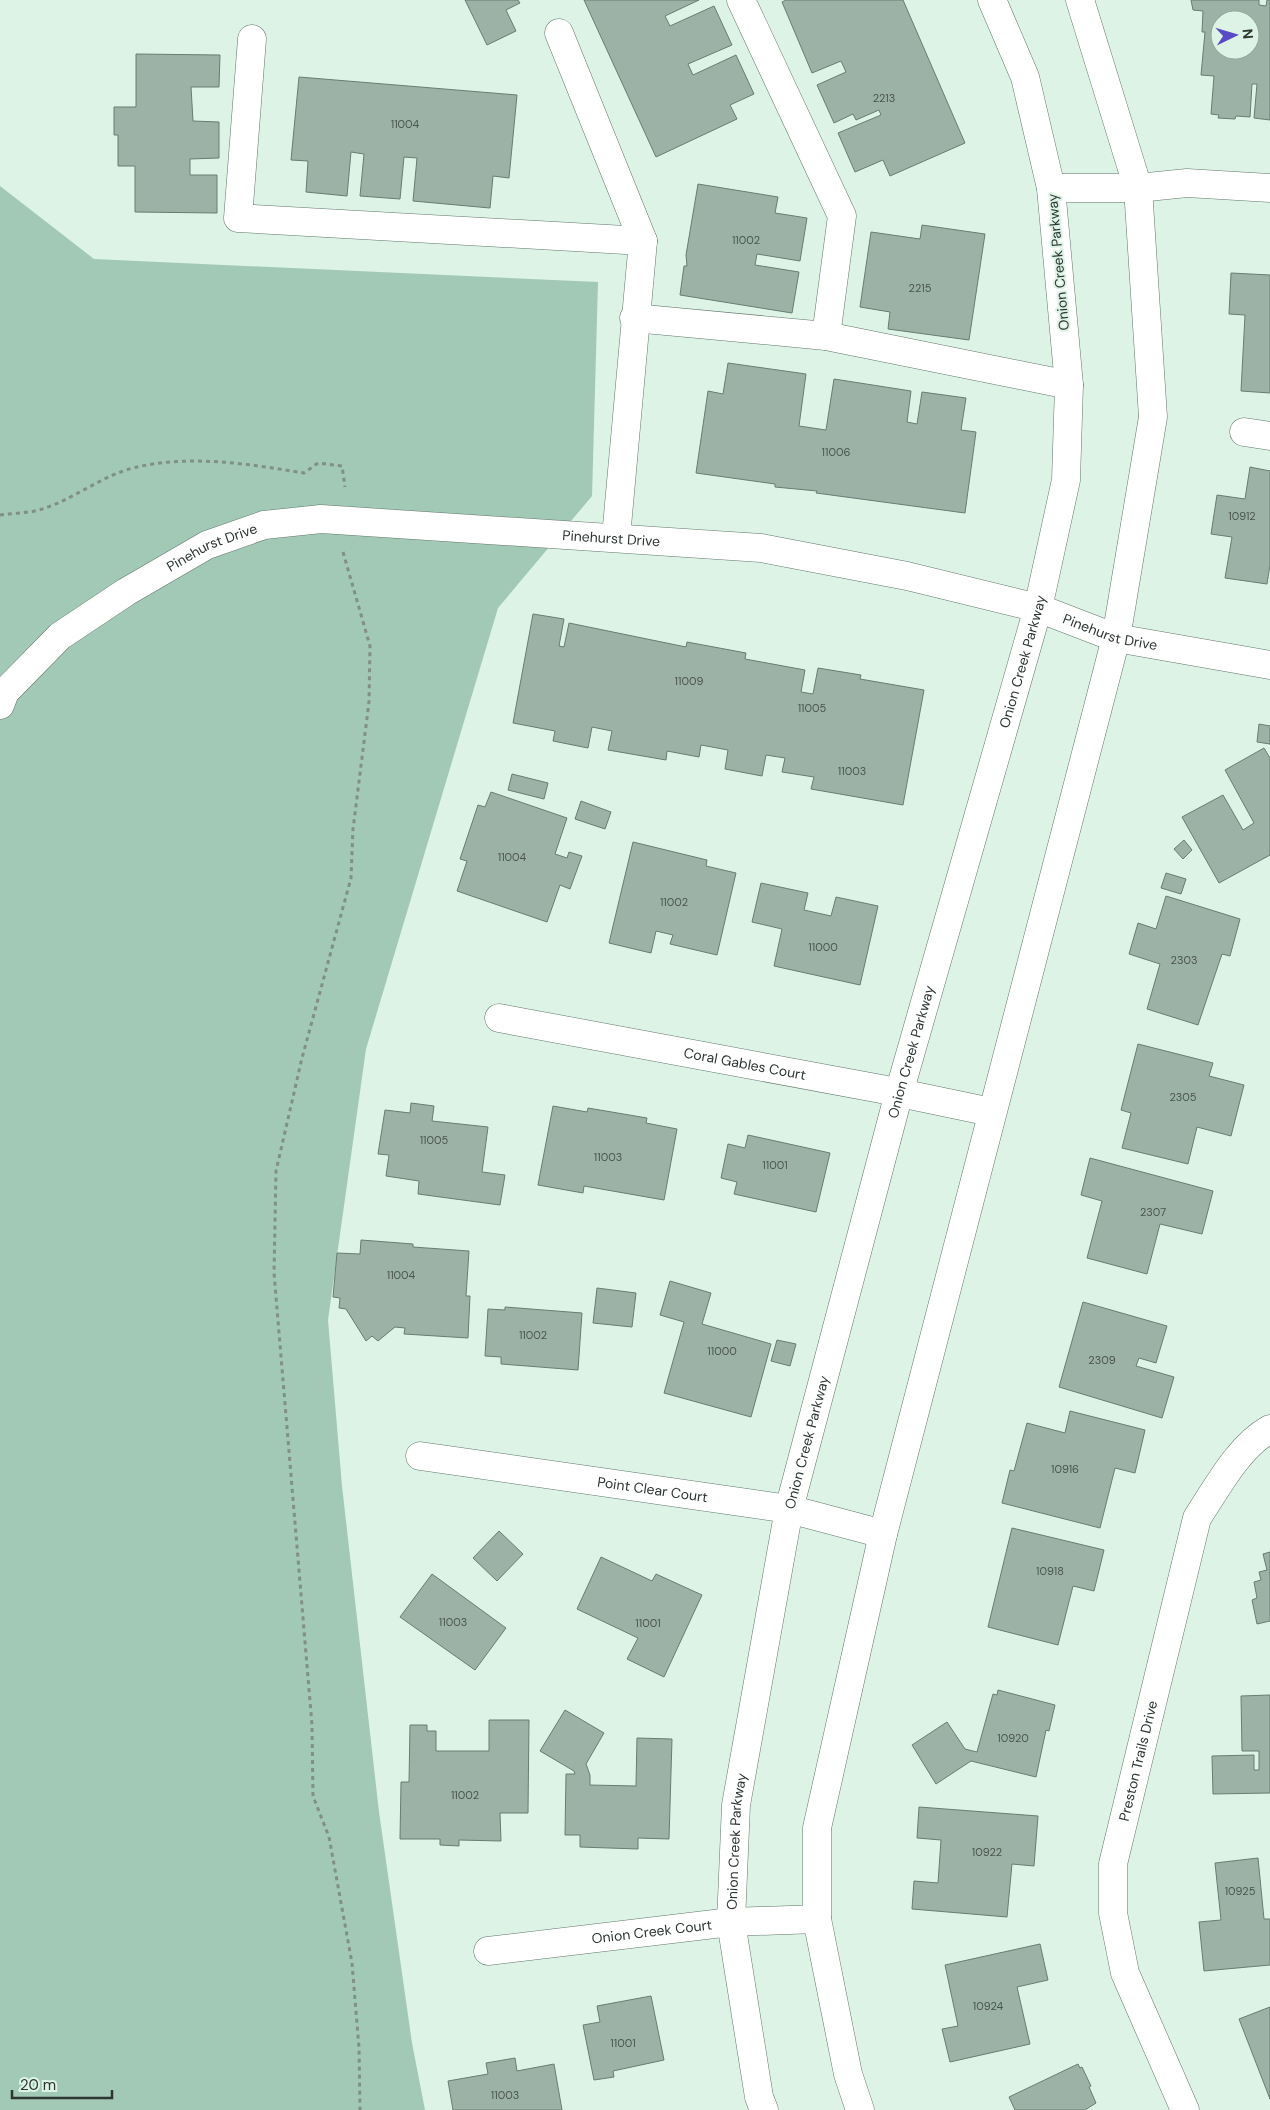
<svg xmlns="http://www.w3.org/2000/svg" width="1270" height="2110" font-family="'DM Sans',sans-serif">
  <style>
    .green { fill: #a2c9b5 }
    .building { fill: #9db2a7; stroke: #687d72; fill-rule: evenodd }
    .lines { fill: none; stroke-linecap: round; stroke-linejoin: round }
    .minor-casing { stroke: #63776c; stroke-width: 29 }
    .path { stroke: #808f87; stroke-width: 3; stroke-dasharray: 4 4; stroke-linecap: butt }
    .minor { stroke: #fff; stroke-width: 28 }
    .labels { text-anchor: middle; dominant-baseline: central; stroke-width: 4; stroke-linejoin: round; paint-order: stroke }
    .number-label { font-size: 11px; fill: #49554f }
    .street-label { font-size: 14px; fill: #2d3632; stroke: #dcf3e6 }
  </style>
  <rect width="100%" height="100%" fill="#dcf3e6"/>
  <path class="green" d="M0 186 94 259 598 282 592 496 498 608 366 1049 328 1320 342 1486 379 1812 412 2043 425 2110H0Z"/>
  <g class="building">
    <path d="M465 0H518L520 3 506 10 516 31 487 45Z"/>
    <path d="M584 0H699L665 16 670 26 714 6 732 45 688 64 693 75 736 55 754 94 730 105 737 119 656 157Z"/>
    <path d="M786 0H903L965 143 890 176 883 160 855 172 838 133 881 115 879 110 856 120 853 114 834 123 817 85 846 72 841 61 812 73 782 2Z"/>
    <path d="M1191 0H1259V5L1266 6 1267 0H1270V120L1254 118 1257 84H1252L1250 117 1236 116 1235 119 1218 118 1219 115 1211 114 1214 76 1201 75 1205 32H1202L1203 11 1193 10ZM1220 20H1250V50H1220Z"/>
    <path d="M136 54 220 55 219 87H191L193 121 219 122V158L190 159V175H217V213L135 212V166H118V135H114V107H136Z"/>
    <path d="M299 77 517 95 509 178 493 176 490 208 413 201 417 158 404 157 400 199 360 196 364 154 351 152 347 196 306 192 308 161 291 160Z"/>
    <path d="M698 184 778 197 775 213 807 218 800 261 757 254 755 265 799 272 792 313 680 295 684 266H687L686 255Z"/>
    <path d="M922 225 985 234 969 340 888 329 890 312 860 307 871 232 920 239Z"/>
    <path d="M1231 273 1270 275V393L1241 391 1245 315 1229 314Z"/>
    <path d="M728 363 806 374 799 426 826 430 834 379 911 391 907 422 917 424 922 392 966 398 961 430 976 432 965 513 816 493 817 491 775 487V484L696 473 708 391 723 394Z"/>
    <path d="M1250 467 1270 471V565L1267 584 1225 578 1232 537 1211 534 1217 495 1245 499Z"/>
    <path d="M533 614 564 619 559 646 564 647 569 623 686 647 687 642 746 653 745 659 805 670 801 692 813 694 818 668 861 675 860 679 924 690 903 805 811 789 814 777 782 772 785 758 766 755 762 776 725 769 728 750 701 745 699 757 667 751 666 760 608 750 612 731 592 727 588 748 553 741 555 731 513 723Z"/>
    <path d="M1259 724 1270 726V744L1257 742Z"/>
    <path d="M1264 748 1270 758V855L1219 883 1182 817 1223 795 1243 830 1254 823 1225 770Z"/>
    <path d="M512 774 548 783 544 799 508 790Z"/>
    <path d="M491 792 567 818 555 854 567 858 569 852 582 856 570 889 560 885 547 922 457 891 467 861 460 859 478 805 485 807Z"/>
    <path d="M581 801 611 812 605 829 575 819Z"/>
    <path d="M1184 840 1192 850 1183 859 1174 849Z"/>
    <path d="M633 842 707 860 706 866 736 873 717 955 670 944 673 935 656 931 651 953 609 943Z"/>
    <path d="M1166 873 1186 879 1181 894 1161 888Z"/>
    <path d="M761 883 808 893 804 910 831 916 836 897 878 906 860 985 774 966 782 929 752 922Z"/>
    <path d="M1166 896 1240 919 1230 956 1222 954 1198 1025 1147 1009 1160 964 1129 954 1138 923 1156 929Z"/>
    <path d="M1138 1044 1213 1063 1209 1076 1244 1085 1231 1136 1197 1127 1188 1164 1122 1148 1131 1113 1121 1110Z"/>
    <path d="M411 1103 434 1106 432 1121 488 1127 482 1172 505 1175 500 1205 418 1194 419 1181 386 1176 389 1155 378 1154 385 1110 410 1113Z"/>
    <path d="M553 1106 587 1112 588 1108 647 1118 646 1123 677 1129 664 1200 584 1186 583 1193 538 1185Z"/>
    <path d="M748 1135 830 1153 816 1212 734 1194 737 1182 721 1178 728 1144 745 1148Z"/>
    <path d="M1090 1158 1213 1191 1202 1234 1160 1224 1147 1274 1087 1258 1102 1201 1081 1195Z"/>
    <path d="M361 1240 413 1244V1247L469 1251 466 1296H470L468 1338 404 1334 405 1328 395 1327 378 1341 372 1336 366 1341 346 1309 339 1308 340 1298 333 1297 337 1253 360 1254Z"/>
    <path d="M670 1281 711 1293 702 1324 771 1344 751 1417 664 1393 684 1322 660 1315Z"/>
    <path d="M597 1288 636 1293 632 1327 593 1323Z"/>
    <path d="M1083 1302 1167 1326 1156 1363 1139 1358 1136 1366 1174 1377 1162 1418 1059 1387Z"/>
    <path d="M505 1307 582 1313 578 1370 501 1364V1357L485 1356 488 1309 505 1310Z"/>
    <path d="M777 1340 796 1344 790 1366 771 1361Z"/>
    <path d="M1070 1411 1145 1430 1135 1473 1115 1468 1100 1528 1002 1503 1010 1470 1014 1471 1027 1423 1065 1433Z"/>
    <path d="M1012 1528 1104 1550 1094 1591 1073 1586 1058 1645 988 1627Z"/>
    <path d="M499 1531 523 1554 497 1581 473 1558Z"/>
    <path d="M1270 1552V1621L1257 1624 1252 1600 1257 1598 1254 1582 1261 1580 1259 1572 1267 1570 1263 1554Z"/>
    <path d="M601 1557 652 1581 656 1574 702 1595 664 1677 627 1659 638 1638 577 1609Z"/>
    <path d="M432 1574 506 1628 475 1670 400 1617Z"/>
    <path d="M998 1690 1055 1705 1049 1731 1046 1730 1036 1777 971 1761 936 1784 912 1745 947 1722 965 1749 977 1752 993 1694 997 1695Z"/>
    <path d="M1270 1695V1793L1213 1794 1212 1756 1254 1755V1770H1259V1751H1242L1241 1696Z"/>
    <path d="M565 1710 604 1733 586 1764 590 1775V1785L636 1786 637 1738 672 1739 669 1839 638 1838V1849L580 1847V1835H565L566 1774H575L574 1771 540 1751Z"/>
    <path d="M489 1720H529L528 1813H500L501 1841 459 1840V1846L440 1845V1839H400L401 1782H409L410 1725H427V1731H436V1751H489Z"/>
    <path d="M919 1807 1038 1816 1034 1866 1012 1864 1007 1917 912 1909 914 1881 938 1883 941 1840 917 1838Z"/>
    <path d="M1258 1858 1264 1919H1270V1965L1204 1971 1199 1922 1221 1920 1215 1863Z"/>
    <path d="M1040 1944 1048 1980 1017 1987 1030 2044 950 2062 942 2029 958 2026 945 1965Z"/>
    <path d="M651 1996 664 2060 613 2071 614 2077 594 2080 583 2025 600 2022 597 2006Z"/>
    <path d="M1270 2007V2099L1239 2019Z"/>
    <path d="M515 2058 517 2071 554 2064 562 2110H453L448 2081 488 2074 486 2063Z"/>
    <path d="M1078 2064 1080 2068 1082 2067 1091 2086 1089 2087 1096 2103 1085 2110H1015L1009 2097Z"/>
  </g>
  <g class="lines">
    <defs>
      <g id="minor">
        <path d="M741 0 842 216 826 336"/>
        <path d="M559 33 643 241"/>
        <path d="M252 39 238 218 643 241 616 537"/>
        <path d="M1051 188H1138L1187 183 1270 188"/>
        <path d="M634 318 826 336 1069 385"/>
        <path d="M1244 432 1270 436"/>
        <path id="s1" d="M0 705 5 692 60 636 126 592 207 545 264 525 321 519 761 548 907 576 1038 608 1116 638 1270 665"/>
        <path id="s2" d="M499 1018 881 1089 991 1112"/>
        <path id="s3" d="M420 1456 789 1509 883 1534"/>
        <path id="s4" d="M488 1951 731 1922 817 1919"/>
        <path id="s5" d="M764 2110 759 2097 731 1922 736 1805 789 1509 899 1093 1038 608 1066 480 1069 385 1051 188 1025 77 992 0"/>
        <path d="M860 2110 848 2074 817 1919V1828L883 1534 1116 638 1153 417 1138 188 1080 0"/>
        <path id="s6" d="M1185 2110 1125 1973 1113 1913V1864L1197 1518C1217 1488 1238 1447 1270 1429"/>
      </g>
    </defs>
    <use href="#minor" class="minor-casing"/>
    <g class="path">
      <path d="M0 515C15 513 32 513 45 508 75 498 102 476 133 468 189 454 249 464 304 473L318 463 342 466 345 487"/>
      <path d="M343 552 370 646 369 702 353 829 351 878 302 1058 276 1171 274 1273 312 1725 313 1796 329 1837 352 1963 359 2048 360 2110"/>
    </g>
    <use href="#minor" class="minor"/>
  </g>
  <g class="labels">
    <g class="number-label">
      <text x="884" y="98">2213</text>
      <text x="405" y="124">11004</text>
      <text x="746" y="240">11002</text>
      <text x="920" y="288">2215</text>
      <text x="836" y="452">11006</text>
      <text x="1242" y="516">10912</text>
      <text x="689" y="681">11009</text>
      <text x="812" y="708">11005</text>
      <text x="852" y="771">11003</text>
      <text x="512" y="857">11004</text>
      <text x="674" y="902">11002</text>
      <text x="823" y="947">11000</text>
      <text x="1184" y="960">2303</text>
      <text x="1183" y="1097">2305</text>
      <text x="434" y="1140">11005</text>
      <text x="608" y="1157">11003</text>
      <text x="775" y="1165">11001</text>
      <text x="1153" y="1212">2307</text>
      <text x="401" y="1275">11004</text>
      <text x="533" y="1335">11002</text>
      <text x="722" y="1351">11000</text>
      <text x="1102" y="1360">2309</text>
      <text x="1065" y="1469">10916</text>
      <text x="1050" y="1571">10918</text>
      <text x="453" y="1622">11003</text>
      <text x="648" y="1623">11001</text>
      <text x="1013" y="1738">10920</text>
      <text x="465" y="1795">11002</text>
      <text x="987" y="1852">10922</text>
      <text x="1240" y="1891">10925</text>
      <text x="988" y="2006">10924</text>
      <text x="623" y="2043">11001</text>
      <text x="505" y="2095">11003</text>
    </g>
    <g class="street-label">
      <text transform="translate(1058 262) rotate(-95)">Onion Creek Parkway</text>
      <text stroke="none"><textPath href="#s1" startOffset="674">Pinehurst Drive</textPath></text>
      <text stroke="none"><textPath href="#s1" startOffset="269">Pinehurst Drive</textPath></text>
      <text stroke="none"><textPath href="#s1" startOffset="1184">Pinehurst Drive</textPath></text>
      <text stroke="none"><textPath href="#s5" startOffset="1488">Onion Creek Parkway</textPath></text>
      <text stroke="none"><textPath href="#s5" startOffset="1082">Onion Creek Parkway</textPath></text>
      <text stroke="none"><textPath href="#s2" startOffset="250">Coral Gables Court</textPath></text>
      <text stroke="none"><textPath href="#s5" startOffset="678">Onion Creek Parkway</textPath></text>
      <text stroke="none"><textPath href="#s3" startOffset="235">Point Clear Court</textPath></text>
      <text stroke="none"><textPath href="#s6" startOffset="366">Preston Trails Drive</textPath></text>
      <text stroke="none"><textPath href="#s5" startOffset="272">Onion Creek Parkway</textPath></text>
      <text stroke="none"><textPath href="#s4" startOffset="165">Onion Creek Court</textPath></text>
    </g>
  </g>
  <g transform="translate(1235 35) rotate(85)"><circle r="24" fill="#dcf3e6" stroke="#96a79e"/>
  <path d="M0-4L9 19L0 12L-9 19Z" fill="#594bc3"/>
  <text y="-8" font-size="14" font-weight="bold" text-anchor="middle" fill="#2d3632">N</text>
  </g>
  <path d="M12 2090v8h100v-8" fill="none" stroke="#2d3632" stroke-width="2.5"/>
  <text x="20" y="2090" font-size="15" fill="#2d3632" stroke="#dcf3e6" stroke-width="4" paint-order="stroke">20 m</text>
</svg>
